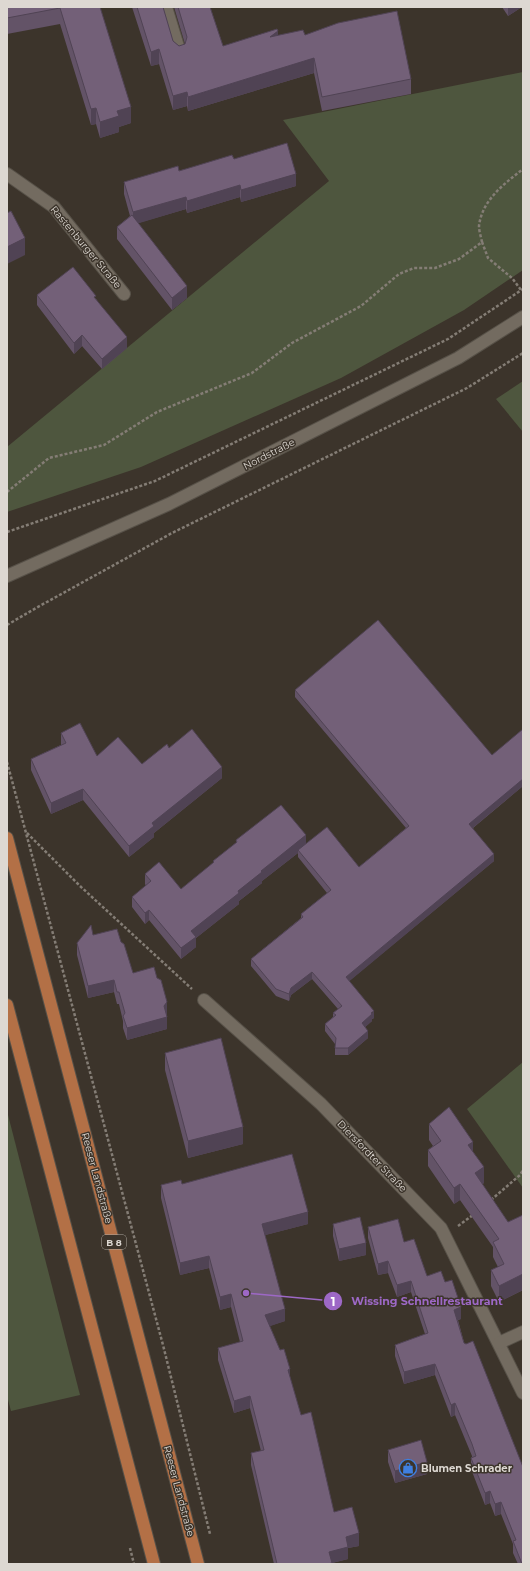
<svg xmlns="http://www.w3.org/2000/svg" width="530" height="1571" font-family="Montserrat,sans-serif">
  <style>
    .green { fill: #4e563e }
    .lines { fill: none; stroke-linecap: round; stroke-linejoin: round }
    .minor-casing { stroke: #575148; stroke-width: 14 }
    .major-casing { stroke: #575148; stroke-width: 14 }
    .path { stroke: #847d75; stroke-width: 2.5; stroke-dasharray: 3 2; stroke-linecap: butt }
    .minor { stroke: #736b60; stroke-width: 12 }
    .major { stroke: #b37046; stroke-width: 12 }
    .wall { fill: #635367 }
    .shaded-wall { fill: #504354 }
    .building { fill: #736078; stroke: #504354 }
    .labels { text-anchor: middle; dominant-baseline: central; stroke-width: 3; stroke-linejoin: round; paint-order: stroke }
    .shield { fill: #3c342b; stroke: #ada7a0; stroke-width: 1 }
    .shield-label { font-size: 9px; font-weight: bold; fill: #ddd8d2 }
    .street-label { font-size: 10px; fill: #ddd8d2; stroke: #3c342b }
    .poi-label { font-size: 10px; font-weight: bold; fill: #ddd8d2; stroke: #3c342b; text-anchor: start }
    .leader { fill: none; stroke: #9d68c6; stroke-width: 1.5 }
    .callout-dot { fill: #9d68c6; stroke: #3c342b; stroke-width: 1.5 }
    .mark-label { font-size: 12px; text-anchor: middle; font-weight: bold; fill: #fff }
    .callout-label { font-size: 11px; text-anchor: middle; font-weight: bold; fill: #9d68c6; stroke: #3c342b; stroke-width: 3; stroke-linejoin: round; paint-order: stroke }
  </style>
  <rect width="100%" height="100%" fill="#3c342b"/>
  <g class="green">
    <path d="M523 72V270L464 310 341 378 141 467 7 512V447L329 181 283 120Z"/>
    <path d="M523 381V432L496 399Z"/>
    <path d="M523 1062V1188L467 1109Z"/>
    <path d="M7 1111 80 1395 11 1411 7 1396Z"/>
  </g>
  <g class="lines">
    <defs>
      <g id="minor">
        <path d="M166 7 180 53"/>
        <path d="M7 174 54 207 124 294"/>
        <path d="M7 576 169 504 458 358 523 317"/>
        <path d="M204 1000 321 1104 441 1228 523 1393"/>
        <path d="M499 1343 523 1332"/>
      </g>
      <g id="major">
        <path d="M7 838 198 1564"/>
        <path d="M7 1005 154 1564"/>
      </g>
    </defs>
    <use href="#minor" class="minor-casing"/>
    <use href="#major" class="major-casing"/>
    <g class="path">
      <path d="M482 242 488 258 512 278 521 290"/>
      <path d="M7 492 49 458 104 445 157 412 252 373 292 343 361 306 399 274 414 268H435L459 259 482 242C481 237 479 231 479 226 482 200 504 184 523 169"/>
      <path d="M7 532 155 481 448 339 523 289"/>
      <path d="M7 625 36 608 172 533 467 388 523 353"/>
      <path d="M7 762 163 1345 210 1534"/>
      <path d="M27 833 80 886 192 989"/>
      <path d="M491 1200 520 1175 523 1170"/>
      <path d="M458 1226 473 1215"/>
      <path d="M130 1548 134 1564"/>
    </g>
    <use href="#minor" class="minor"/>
    <use href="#major" class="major"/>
  </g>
  <g class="wall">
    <path d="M7 7H100L131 123 119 127V132L100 138 96 124 91 125 60 24 7 34Z"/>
    <path d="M132 7H163L173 41 179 46 185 44 174 7H210L223 46 278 35H305L411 79V94L322 111 314 73 188 111 187 106 173 110 159 64 151 66Z"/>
    <path d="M502 7H522L508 16Z"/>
    <path d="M234 159 296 186 241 202 240 197 187 213 186 209 138 223 187 298 172 310 117 239V227L130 216 124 194V182Z"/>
    <path d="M37 295 96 299 127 348 102 369 82 346 74 354 37 305Z"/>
    <path d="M295 690 492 755 523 786 473 828 494 861 349 981 374 1018 372 1019V1021L365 1027 368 1038 348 1055H335V1044L325 1031V1024L333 1017V1013L338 1009 312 979 291 995 289 1001 276 996 251 966V959L301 918V914L327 893 298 857V853L262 881V883L239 901V904L196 938V947L181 959 149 920 145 924 132 907V897L146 886 145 884V874L181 889 213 863V861L236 843V840L306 844 359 867 406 828 295 697Z"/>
    <path d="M61 733 97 756 142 764 169 748 222 778 154 833V837L129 857 83 800 51 814 31 770V759L61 745Z"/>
    <path d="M93 935 121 942 133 973 166 1014 167 1029 127 1040 123 1028V1021L119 1004H117L114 992 88 998 77 955V943Z"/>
    <path d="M165 1053 243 1144 188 1158 165 1070Z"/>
    <path d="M429 1124 473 1152 484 1183 482 1184 508 1222 523 1215V1290L499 1302 491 1286V1270L498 1267 493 1257V1247L460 1200 454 1204 428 1166V1150L433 1146 429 1140Z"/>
    <path d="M182 1184 308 1224 265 1235 285 1321 269 1326 290 1378 301 1415 334 1512 359 1546 348 1548V1559L332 1563V1564H274L251 1465V1453L261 1451 250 1408 234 1413 218 1360V1348L240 1342 231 1307 220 1310 209 1268 180 1275 161 1198V1185Z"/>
    <path d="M333 1224 366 1255 339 1261 333 1236Z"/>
    <path d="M368 1227 404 1242 427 1276 445 1282 461 1319 458 1320 523 1564H518L513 1553V1544L501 1514 495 1516 490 1503 485 1505 471 1469V1458L472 1457V1456L455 1415 451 1417 435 1375 404 1384 395 1356V1345L425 1334 411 1292 397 1297 388 1273 378 1275 368 1238Z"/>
    <path d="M388 1450 427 1474 395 1483 388 1462Z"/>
  </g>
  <g class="shaded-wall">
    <path d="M508 7H522L508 16Z"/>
    <path d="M278 31V46L270 37Z"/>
    <path d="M159 49V64L151 66V52Z"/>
    <path d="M314 58V73L188 111V97Z"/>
    <path d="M187 92V106L173 110V96Z"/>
    <path d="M131 107V123L119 127V132L100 138V122L117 111Z"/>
    <path d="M96 108V124L91 125V109Z"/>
    <path d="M296 174V186L241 202V190Z"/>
    <path d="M240 185V197L187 213V201Z"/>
    <path d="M186 197V209L133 225V212Z"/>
    <path d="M25 238V255L7 264V247Z"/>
    <path d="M187 286V298L172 310V298Z"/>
    <path d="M82 335V346L74 354V343Z"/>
    <path d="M127 337V348L102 369V359Z"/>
    <path d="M222 767V778L154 833V837L129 857V846L152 823Z"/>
    <path d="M523 779V786L469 831V824Z"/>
    <path d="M83 789V800L51 814V803Z"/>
    <path d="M306 835V846L298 850V853L262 881V883L239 901V904L196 938V947L181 959V948L191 931 261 871Z"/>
    <path d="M494 854V861L346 984V977Z"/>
    <path d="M149 910V920L145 924V913Z"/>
    <path d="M312 972V979L291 995 289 1001V994L291 988Z"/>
    <path d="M114 980V992L88 998V986Z"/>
    <path d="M167 1002V1029L127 1040V1028L164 1006Z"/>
    <path d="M374 1011V1018L372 1019V1021L362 1030V1023Z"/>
    <path d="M368 1031V1038L348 1055V1048Z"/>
    <path d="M243 1127V1144L188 1158V1141Z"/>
    <path d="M473 1142V1158L468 1145Z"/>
    <path d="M484 1167V1183L475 1189V1173Z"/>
    <path d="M460 1184V1200L454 1204V1188Z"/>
    <path d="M308 1212V1224L262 1236V1224Z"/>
    <path d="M366 1243V1255L339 1261V1249Z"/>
    <path d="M209 1256V1268L180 1275V1263Z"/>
    <path d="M388 1261V1273L378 1275V1264Z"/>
    <path d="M523 1274V1290L499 1302V1286Z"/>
    <path d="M411 1281V1292L397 1297V1285Z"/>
    <path d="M231 1294V1307L220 1310V1297Z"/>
    <path d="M461 1307V1319L454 1321V1310Z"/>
    <path d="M285 1309V1321L265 1328V1315Z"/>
    <path d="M435 1364V1375L404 1384V1372Z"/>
    <path d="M290 1369V1381L288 1370Z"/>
    <path d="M250 1396V1408L234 1413V1401Z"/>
    <path d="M455 1403V1415L451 1417V1405Z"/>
    <path d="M427 1462V1474L395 1483V1471Z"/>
    <path d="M490 1491V1503L485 1505V1493Z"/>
    <path d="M501 1502V1514L495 1516V1504Z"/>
    <path d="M359 1533V1546L348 1548V1559L332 1563V1564H327L329 1552 346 1537Z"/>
  </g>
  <g class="building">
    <path d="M7 7H100L131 107 117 111 119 116 100 122 96 108 91 109 60 8 7 18Z"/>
    <path d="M137 7H163L173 41 179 46 185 44 187 37 178 7H210L223 46 277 29 278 31 270 37 303 30 305 35 338 23 397 11 411 79 322 97 314 58 188 97 187 92 173 96 159 49 151 52Z"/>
    <path d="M287 143 296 174 241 190 240 185 187 201 186 197 133 212 124 182 178 166 179 171 232 155 234 159Z"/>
    <path d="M11 211 25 238 7 247V213Z"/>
    <path d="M132 215 187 286 172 298 117 227Z"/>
    <path d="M73 267 96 296 94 297 127 337 102 359 82 335 74 343 37 295Z"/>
    <path d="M378 620 492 755 523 729V779L469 824 494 854 346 977 374 1011 371 1013 372 1014 362 1023 368 1031 348 1048H335L336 1038 325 1024 336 1015 333 1013 342 1006 312 972 291 988 289 994 276 989 251 959 303 917 301 914 331 890 298 850 327 827 359 867 409 826 295 690Z"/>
    <path d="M80 723 97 756 118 737 142 764 167 744 169 748 192 729 222 767 152 823 154 826 129 846 83 789 51 803 31 759 66 743 61 733Z"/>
    <path d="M281 805 306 835 261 871 262 872 238 891 239 893 191 931 196 937 181 948 149 910 145 913 132 897 151 881 145 874 159 862 181 889 214 862 213 861 237 842 236 840Z"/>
    <path d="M91 925 93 935 117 929 121 942 124 944 133 973 154 967 157 978 161 980 167 1002 164 1006 167 1017 127 1028 123 1016 125 1013 119 992H117L114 980 88 986 77 943Z"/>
    <path d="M221 1038 243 1127 188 1141 165 1053Z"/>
    <path d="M449 1107 473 1142 468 1145 484 1167 475 1173 508 1222 523 1215V1274L499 1286 491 1270 504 1264 493 1242 499 1239 460 1184 454 1188 428 1150 441 1141 429 1124Z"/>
    <path d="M292 1154 308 1212 262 1224 285 1309 265 1315 280 1350 284 1349 290 1369 288 1370 301 1415 311 1412 334 1512 352 1507 359 1533 346 1537 348 1547 329 1552 332 1563 327 1564H277L251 1453 264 1450 250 1396 234 1401 218 1348 243 1341 231 1294 220 1297 209 1256 180 1263 161 1185 181 1180 182 1184Z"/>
    <path d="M360 1217 366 1243 339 1249 333 1224Z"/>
    <path d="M398 1219 404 1242 414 1239 427 1276 441 1271 445 1282 452 1280 461 1307 454 1310 464 1343 466 1344 473 1341 523 1467V1564H522L513 1541 516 1540 501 1502 495 1504 490 1491 485 1493 471 1458 476 1456 472 1444 455 1403 451 1405 435 1364 404 1372 395 1345 428 1333 411 1281 397 1285 388 1261 378 1264 368 1227Z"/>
    <path d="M421 1440 427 1462 395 1471 388 1450Z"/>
  </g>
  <defs>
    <symbol id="shop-ring" viewBox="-11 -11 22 22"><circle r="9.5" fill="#3c342b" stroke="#3f7fe0" stroke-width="1.5"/><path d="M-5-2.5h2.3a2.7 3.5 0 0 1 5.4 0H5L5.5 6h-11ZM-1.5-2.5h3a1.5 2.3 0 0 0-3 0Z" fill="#3f7fe0"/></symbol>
  </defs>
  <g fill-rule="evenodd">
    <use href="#shop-ring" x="398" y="1458" width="20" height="20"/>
  </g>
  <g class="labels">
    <rect class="shield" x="102" y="1235" width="24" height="14" rx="3"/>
    <g class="shield-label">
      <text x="114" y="1242">B 8</text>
    </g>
    <g class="street-label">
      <text transform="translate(86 247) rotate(50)">Rastenburger Straße</text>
      <text transform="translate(269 454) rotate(-27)">Nordstraße</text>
      <text transform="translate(372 1156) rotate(46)">Diersfordter Straße</text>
      <text transform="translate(97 1178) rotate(75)">Reeser Landstraße</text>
      <text transform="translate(179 1491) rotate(75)">Reeser Landstraße</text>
    </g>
    <g class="poi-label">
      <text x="421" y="1468">Blumen Schrader</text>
    </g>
  </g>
  <path class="leader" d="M246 1293L333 1301"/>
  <g class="callout-dot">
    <circle cx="246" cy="1293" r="4"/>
    <circle cx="333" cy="1301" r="10"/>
  </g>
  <g class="mark-label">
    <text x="333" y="1306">1</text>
  </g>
  <g class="callout-label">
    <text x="427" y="1305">Wissing Schnellrestaurant</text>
  </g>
  <rect width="530" height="1571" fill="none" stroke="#ddd8d2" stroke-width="16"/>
</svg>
